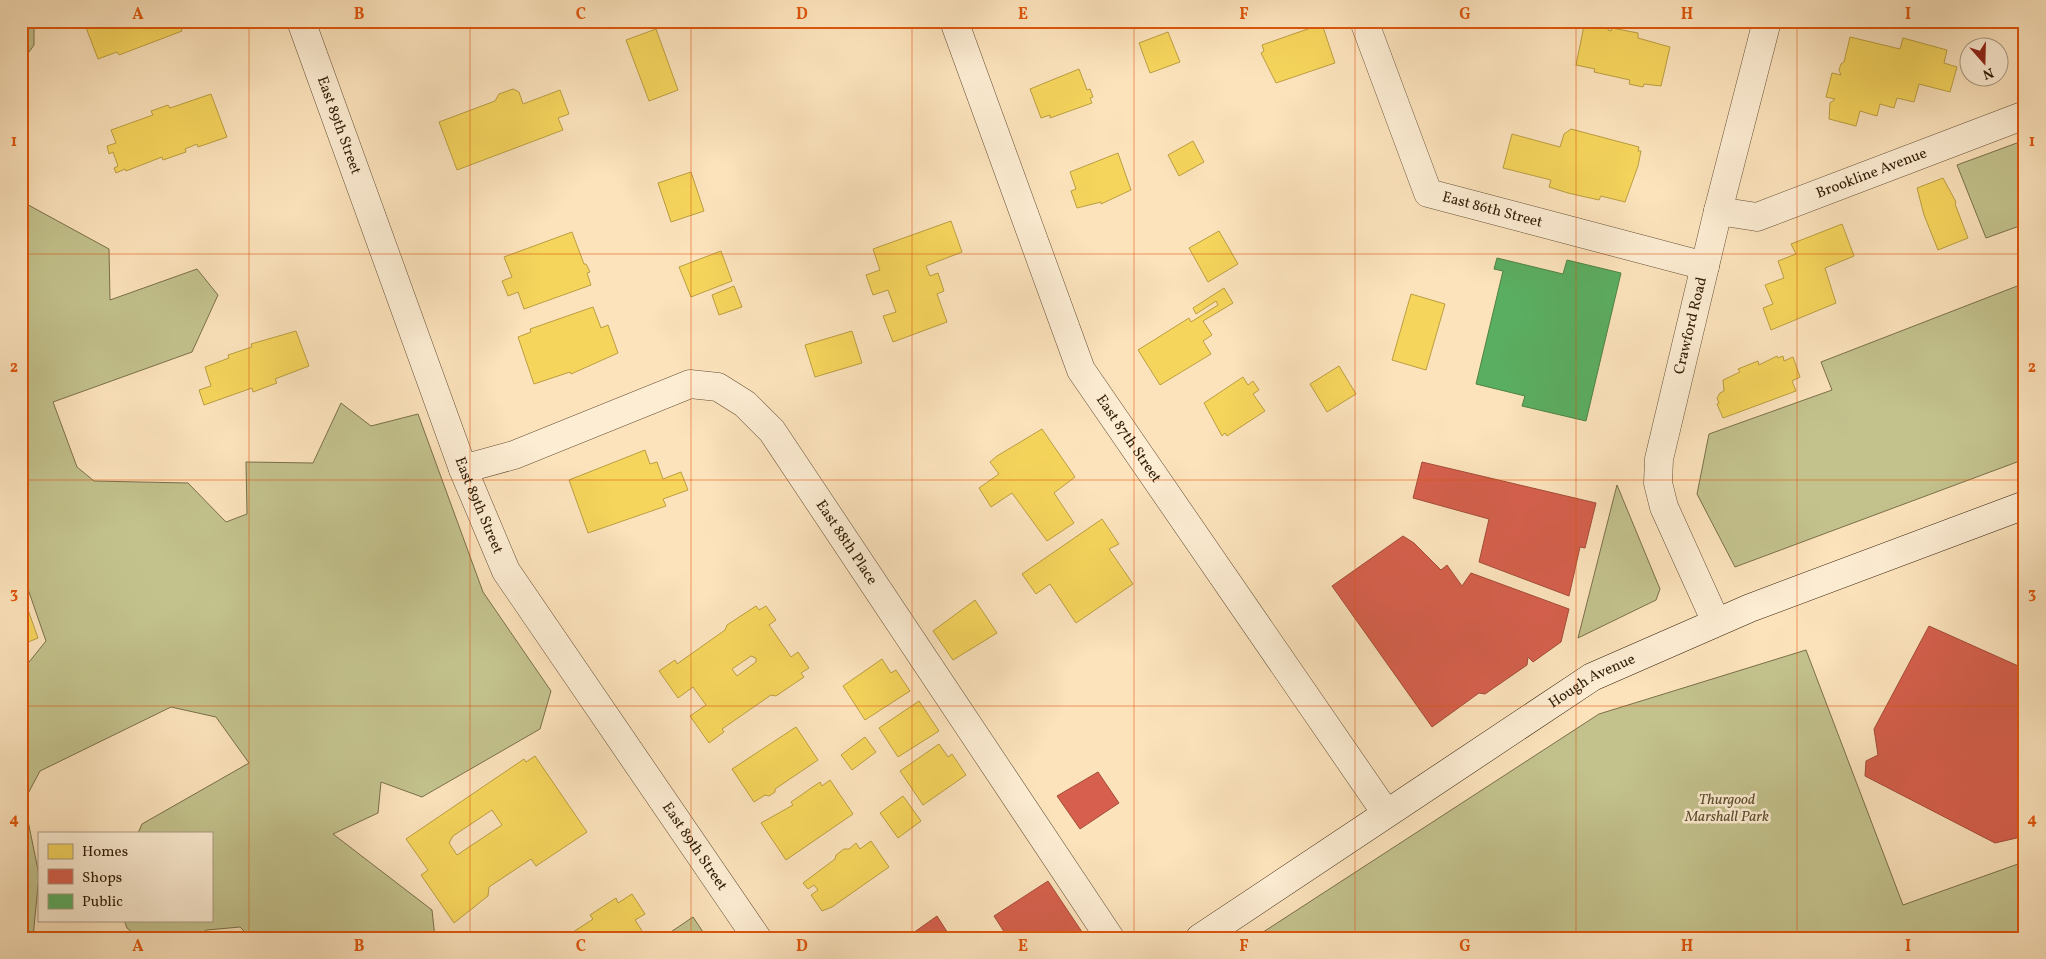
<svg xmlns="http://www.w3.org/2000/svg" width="2046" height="959" font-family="Vollkorn,serif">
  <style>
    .green { fill: #c3c28d; stroke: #7a6f4a }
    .homes { fill: #f6d55c; stroke: #bb9e42; fill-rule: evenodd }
    .shops { fill: #d6604d; stroke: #a44c38 }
    .public { fill: #5aae61; stroke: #4e8246 }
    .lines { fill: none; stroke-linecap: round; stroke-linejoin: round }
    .street-casing { stroke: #644e34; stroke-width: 29 }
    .secondary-casing { stroke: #311c06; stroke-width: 29 }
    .street { stroke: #fdedd3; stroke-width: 28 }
    .secondary { stroke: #fdedd3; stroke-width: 28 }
    .grid { fill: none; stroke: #df560c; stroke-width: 1; stroke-opacity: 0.55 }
    .labels { text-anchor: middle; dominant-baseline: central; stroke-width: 5; stroke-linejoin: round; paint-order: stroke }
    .street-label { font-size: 15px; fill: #311c06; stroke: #fdedd3 }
    .park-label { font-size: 15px; font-style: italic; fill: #5d4e2e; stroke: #fdedd3 }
    .neatline { fill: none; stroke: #df560c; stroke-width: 2 }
    .grid-label { font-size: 16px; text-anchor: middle; font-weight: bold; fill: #df560c }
  </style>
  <rect width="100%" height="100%" fill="#fce3bc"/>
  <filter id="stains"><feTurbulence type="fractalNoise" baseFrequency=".004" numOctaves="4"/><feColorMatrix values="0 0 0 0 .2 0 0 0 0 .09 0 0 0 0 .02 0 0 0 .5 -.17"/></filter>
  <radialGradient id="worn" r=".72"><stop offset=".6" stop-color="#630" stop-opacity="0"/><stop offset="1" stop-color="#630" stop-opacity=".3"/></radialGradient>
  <g class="green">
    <path d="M21 21H34V45L21 63Z"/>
    <path d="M2025 140V224L1986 238 1957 165Z"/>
    <path d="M21 201 109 249 110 300 197 269 218 295 192 352 53 402 77 467 94 481 188 483 226 522 247 514 246 462 313 463 341 403 371 426 418 414 483 592 551 691 540 729 422 797 381 782 378 813 333 834 432 910 435 938H251L240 927 207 930 192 938H139L127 928 124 920H211V833H138L142 824 249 763 216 717 171 707 40 771 24 801 39 875 33 938H30L21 925V672L46 641 21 569Z"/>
    <path d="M2025 283V459L1735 567 1697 494 1709 434 1832 390 1821 362Z"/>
    <path d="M1617 485 1660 589 1656 600 1578 638Z"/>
    <path d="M1806 650 1903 905 2018 864 2025 881V938H1254L1599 714Z"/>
    <path d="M693 917 707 938H662Z"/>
  </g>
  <g class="homes">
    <path d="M95 21H179L182 31 119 55 117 52 98 59 85 25Z"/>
    <path d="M418 21H430L420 25Z"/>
    <path d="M1585 21 1609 24 1608 30 1611 31 1612 28 1638 33V38L1670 47 1661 86 1644 84 1643 87 1629 84 1630 80 1594 72 1595 69 1576 65Z"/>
    <path d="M1322 24 1335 63 1276 83 1261 53 1264 51 1262 45Z"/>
    <path d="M656 29 678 90 649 101 626 40Z"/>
    <path d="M1168 32 1180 62 1150 73 1139 43Z"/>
    <path d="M1850 37 1900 49 1903 38 1947 50 1944 63 1957 67 1950 92 1919 84 1914 102 1897 98 1894 108 1880 104 1877 116 1860 111 1856 126 1829 119 1830 103 1835 99 1826 97 1832 73 1841 75 1839 70 1841 64 1844 62Z"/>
    <path d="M1079 69 1087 90 1090 89 1093 97 1090 98 1092 103 1050 118V115L1041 118 1030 89Z"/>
    <path d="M513 89 519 92 523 104 560 90 569 114 558 118 563 130 457 170 439 122 495 101 499 94Z"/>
    <path d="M211 94 227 137 198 147 197 144 185 149 186 152 163 160 162 157 126 171 125 169 116 173 114 168 118 166 113 152 109 154 107 146 116 143 111 130 153 115 151 111 168 105 170 108Z"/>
    <path d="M1571 129 1639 147 1638 151H1641L1638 166 1625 202 1601 196 1599 200 1568 193 1549 187 1551 180 1503 168 1512 134 1560 147 1564 134Z"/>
    <path d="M1193 141 1204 162 1179 176 1168 155Z"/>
    <path d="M1118 153 1131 190 1101 204V202L1077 208 1071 191 1076 189 1070 172Z"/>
    <path d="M691 172 704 211 671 222 658 183Z"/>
    <path d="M1943 178 1956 202 1955 204 1968 238 1938 250 1924 215 1917 188Z"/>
    <path d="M951 221 962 252 926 266 930 276 938 273 944 291 937 294 947 322 893 342 883 316 896 312 888 290 873 295 866 275 880 270 873 249Z"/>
    <path d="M1842 224 1854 256 1825 268 1836 303 1771 330 1763 308 1773 304 1765 285 1784 278 1778 261 1796 254 1791 244Z"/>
    <path d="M1219 231 1238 264 1208 282 1189 248Z"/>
    <path d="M572 232 584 264H586L590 272 587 273 591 285 524 309 518 292 508 296 502 281 512 277 504 257Z"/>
    <path d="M721 251 732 281 691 297 679 267Z"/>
    <path d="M734 286 742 307 719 315 712 295Z"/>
    <path d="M1224 288 1233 303 1203 321 1212 335 1203 341 1211 354 1160 385 1138 350 1189 318 1191 322 1218 305 1216 301 1196 314 1193 308Z"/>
    <path d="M1411 294 1445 304 1426 370 1392 360Z"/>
    <path d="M593 307 601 328 608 325 618 353 571 374 570 372 534 384 518 337 531 332 530 329Z"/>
    <path d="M296 331 309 366 275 379 277 383 253 392 252 388 204 405 199 390 211 386 205 367 229 358 228 355 252 347 251 344Z"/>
    <path d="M852 331 862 363 815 377 805 345Z"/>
    <path d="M1777 356 1778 358 1783 356 1784 361 1793 357 1800 377 1792 381 1796 391 1723 418 1717 404 1719 403 1717 398 1720 393 1724 391 1723 380 1740 372 1738 369 1758 361 1759 365Z"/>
    <path d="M1339 366 1356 394 1327 412 1310 384Z"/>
    <path d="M1243 377 1248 385 1253 381 1259 390 1253 394 1265 411 1227 436 1225 433 1222 436 1204 403Z"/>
    <path d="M1042 429 1075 477 1054 493 1074 523 1047 541 1012 493 991 507 979 488 999 474 990 462 997 456Z"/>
    <path d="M645 450 650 464 657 462 663 479 681 472 688 490 663 499 666 506 588 533 569 480Z"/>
    <path d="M1102 519 1119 544 1109 549 1133 584 1076 623 1050 584 1036 594 1022 574Z"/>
    <path d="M975 600 997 633 953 660 933 631Z"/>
    <path d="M756 606 759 610 766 606 776 620 769 625 791 657 798 652 809 668 801 673 804 677 776 696 771 695 722 729 724 732 709 743 690 716 706 705 693 687 678 698 659 671 675 660 677 664 725 630 727 625ZM751 656 756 658V662L737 676 732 669Z"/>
    <path d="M27 607 38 638 21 645V609Z"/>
    <path d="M882 659 891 673 896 670 910 691 865 720 843 686Z"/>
    <path d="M919 701 939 731 898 757 879 728Z"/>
    <path d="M796 727 818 760 775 789V792L769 796 765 795 754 802 732 769Z"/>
    <path d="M865 737 876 752 852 770 841 755Z"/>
    <path d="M939 744 948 757 952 754 966 775 923 805 900 771Z"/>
    <path d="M535 756 587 832 536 866 531 859 489 887 488 896 454 923 421 875 428 870 406 839 524 759 526 762ZM492 810 502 825 457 855 449 843 453 836Z"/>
    <path d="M830 780 853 814 786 860 761 823 793 805 791 802 820 782 822 786Z"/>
    <path d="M903 796 921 821 898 838 880 813Z"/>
    <path d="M871 841 889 867 832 907 822 911 811 895 818 890 814 885 808 889 803 883 835 859 836 855 844 849H849L856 843 860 849Z"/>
    <path d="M632 894 645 914 635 920 644 934 639 938H573L570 934 593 919 590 915 616 898 618 903Z"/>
  </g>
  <g class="shops">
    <path d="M1422 462 1596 503 1585 548 1580 547 1569 596 1479 562 1489 519 1413 498Z"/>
    <path d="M1403 536 1414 543 1441 570 1447 565 1462 586 1471 573 1569 609 1561 642 1533 662 1528 657 1527 665 1485 694 1479 693 1432 727 1332 586Z"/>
    <path d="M1929 626 2025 669V831L2021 837 1995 843 1865 776 1866 761 1878 755 1874 729Z"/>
    <path d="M1098 772 1119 803 1080 829 1057 796Z"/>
    <path d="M1048 881 1086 938H1008L994 916Z"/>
    <path d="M937 916 951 938H906Z"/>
  </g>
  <path class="public" d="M1497 258 1563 274 1567 260 1621 273 1586 421 1522 406 1525 396 1476 384 1503 271 1494 269Z"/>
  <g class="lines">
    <defs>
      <g id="street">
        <path id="s1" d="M301 21 463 469 506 571 757 938"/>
        <path id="s2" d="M954 21 1081 370 1386 813"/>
        <path id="s3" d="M1364 21 1428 193 1705 266"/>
        <path id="s4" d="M1718 211 1757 217 2025 115"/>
        <path id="s5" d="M463 469 514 455 690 384 718 387 745 404 772 431 1110 938"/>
        <path id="s6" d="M1716 622 1664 507 1658 483 1659 459 1718 211 1767 21"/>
      </g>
      <g id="secondary">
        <path id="s7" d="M1200 938 1592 677 1750 608 2025 505"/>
      </g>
    </defs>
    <use href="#street" class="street-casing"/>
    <use href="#secondary" class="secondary-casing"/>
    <use href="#street" class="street"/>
    <use href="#secondary" class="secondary"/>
  </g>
  <path class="grid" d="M249 21V938M470 21V938M691 21V938M912 21V938M1134 21V938M1355 21V938M1576 21V938M1797 21V938M21 254H2025M21 480H2025M21 706H2025"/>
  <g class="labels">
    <g class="street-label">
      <text stroke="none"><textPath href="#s1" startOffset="111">East 89th Street</textPath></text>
      <text stroke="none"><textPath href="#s4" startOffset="162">Brookline Avenue</textPath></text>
      <text stroke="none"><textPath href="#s3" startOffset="250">East 86th Street</textPath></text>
      <text stroke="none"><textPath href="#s6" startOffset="312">Crawford Road</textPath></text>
      <text stroke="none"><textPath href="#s2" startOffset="455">East 87th Street</textPath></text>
      <text stroke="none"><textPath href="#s1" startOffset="516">East 89th Street</textPath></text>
      <text stroke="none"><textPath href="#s5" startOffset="475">East 88th Place</textPath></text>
      <text stroke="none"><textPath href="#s7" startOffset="469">Hough Avenue</textPath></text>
      <text stroke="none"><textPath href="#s1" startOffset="921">East 89th Street</textPath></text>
    </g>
    <g class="park-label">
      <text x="1727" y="800">Thurgood<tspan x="1727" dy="17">Marshall Park</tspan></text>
    </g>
  </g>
  <rect width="2046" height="959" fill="none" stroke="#fce3bc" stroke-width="55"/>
  <rect x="38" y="832" width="175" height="90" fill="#fdedd3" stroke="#ab9981"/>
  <rect x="48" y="844" width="25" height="15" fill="#f6d55c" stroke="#ab9981"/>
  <text x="82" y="856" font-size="15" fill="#311c06">Homes</text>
  <rect x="48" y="869" width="25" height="15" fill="#d6604d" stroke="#ab9981"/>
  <text x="82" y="882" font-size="15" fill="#311c06">Shops</text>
  <rect x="48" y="894" width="25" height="15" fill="#5aae61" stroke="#ab9981"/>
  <text x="82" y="906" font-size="15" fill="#311c06">Public</text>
  <g transform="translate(1984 62) rotate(160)"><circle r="24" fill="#fdedd3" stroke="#ab9981"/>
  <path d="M0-4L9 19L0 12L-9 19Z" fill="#8f2418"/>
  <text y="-8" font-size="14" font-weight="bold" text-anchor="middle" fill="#311c06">N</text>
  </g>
  <rect x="28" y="28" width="1990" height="904" class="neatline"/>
  <g class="grid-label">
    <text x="138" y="19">A</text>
    <text x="359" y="19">B</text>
    <text x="581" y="19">C</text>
    <text x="802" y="19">D</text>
    <text x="1023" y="19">E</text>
    <text x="1244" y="19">F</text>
    <text x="1465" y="19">G</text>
    <text x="1687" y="19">H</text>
    <text x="1908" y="19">I</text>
    <text x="14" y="146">1</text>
    <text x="2032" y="146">1</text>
    <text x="14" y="372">2</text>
    <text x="2032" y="372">2</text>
    <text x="14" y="598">3</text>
    <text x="2032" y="598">3</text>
    <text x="14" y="824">4</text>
    <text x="2032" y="824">4</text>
    <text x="138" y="951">A</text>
    <text x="359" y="951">B</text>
    <text x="581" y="951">C</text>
    <text x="802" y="951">D</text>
    <text x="1023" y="951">E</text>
    <text x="1244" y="951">F</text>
    <text x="1465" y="951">G</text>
    <text x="1687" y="951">H</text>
    <text x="1908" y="951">I</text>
  </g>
  <rect width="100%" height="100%" filter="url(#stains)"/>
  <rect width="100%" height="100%" fill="url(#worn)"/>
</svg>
